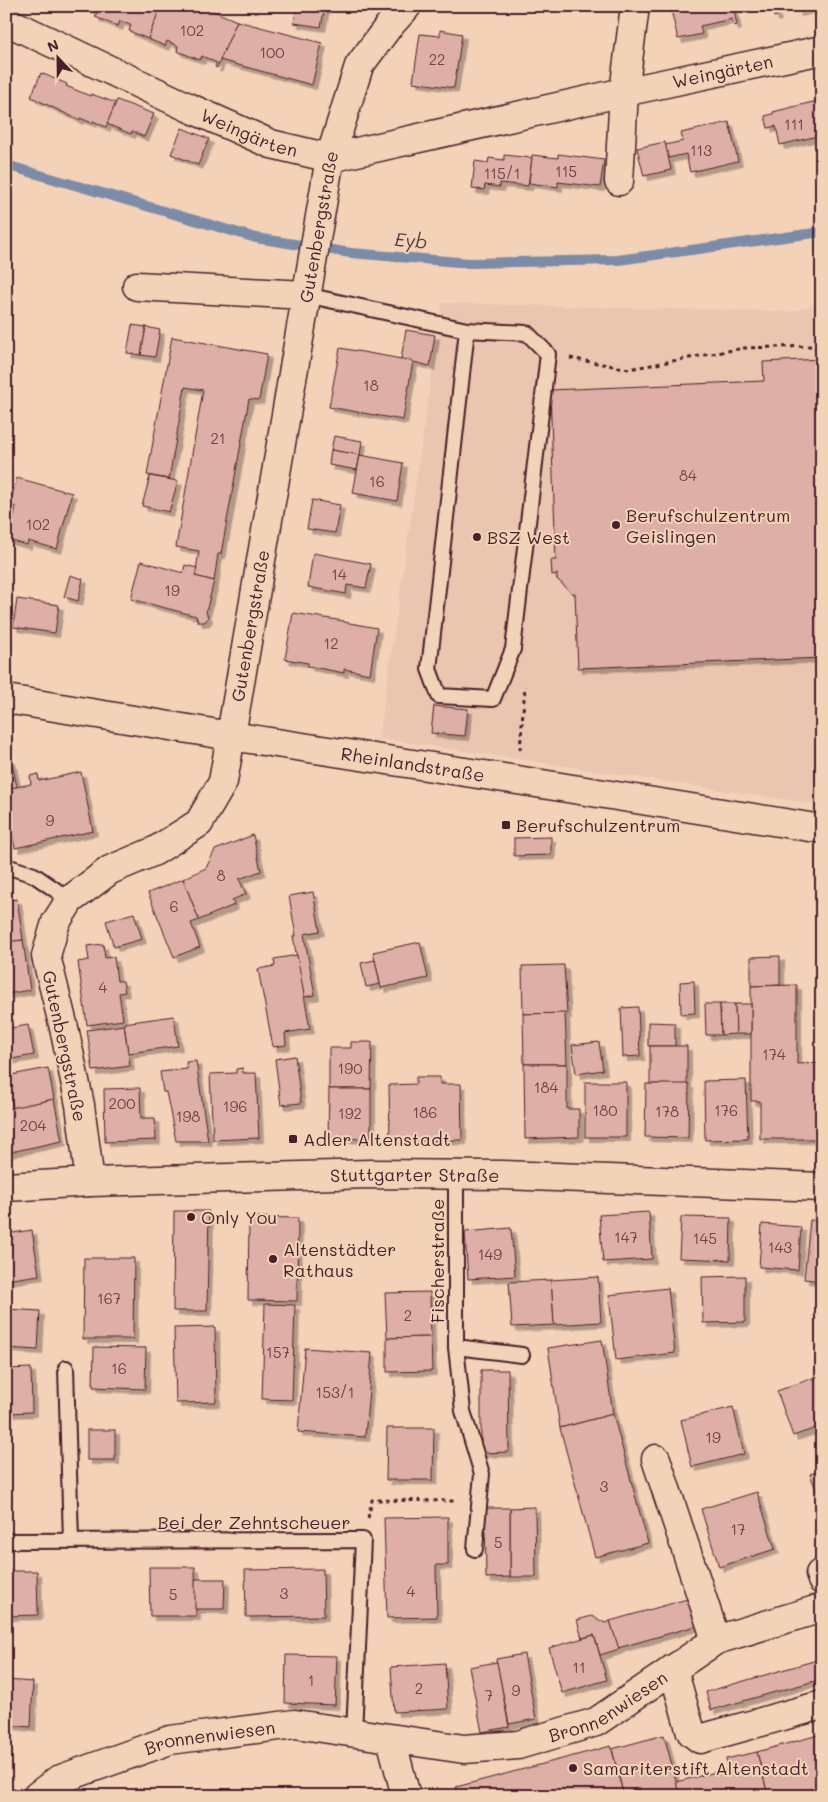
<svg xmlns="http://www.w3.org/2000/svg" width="828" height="1802" font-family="Mali,sans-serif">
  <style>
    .built { fill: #eac5b0 }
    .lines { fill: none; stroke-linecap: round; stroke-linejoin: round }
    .stream { stroke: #7b8ba8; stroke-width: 10 }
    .building { fill: #deafa6; stroke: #4a1f2b; filter: url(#shadow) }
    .service-casing { stroke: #4a1f2b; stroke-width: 18 }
    .minor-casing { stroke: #4a1f2b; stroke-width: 31 }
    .secondary-casing { stroke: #4a1f2b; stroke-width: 31 }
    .primary-casing { stroke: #4a1f2b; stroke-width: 31 }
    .path { stroke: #4a1f2b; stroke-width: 3; stroke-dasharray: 4 4; stroke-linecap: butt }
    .service { stroke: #f1d4b7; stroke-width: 14 }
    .minor { stroke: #f1d4b7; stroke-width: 28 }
    .secondary { stroke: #f1d4b7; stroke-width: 28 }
    .primary { stroke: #f1d4b7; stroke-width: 28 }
    .poi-dot { fill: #4a1f2b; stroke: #f1d4b7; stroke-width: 2 }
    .labels { text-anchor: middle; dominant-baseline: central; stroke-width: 4; stroke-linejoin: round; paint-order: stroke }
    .number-label { font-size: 15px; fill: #6f434a }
    .street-label { font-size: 18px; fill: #4a1f2b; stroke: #f1d4b7 }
    .poi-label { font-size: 18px; fill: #4a1f2b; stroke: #f1d4b7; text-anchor: start }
    .water-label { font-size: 19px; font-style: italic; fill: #563a4a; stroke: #f1d4b7 }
  </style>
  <defs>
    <filter id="shadow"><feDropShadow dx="4.5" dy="4.5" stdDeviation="0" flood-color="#0004"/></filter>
  </defs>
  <rect width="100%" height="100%" fill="#f3d2b8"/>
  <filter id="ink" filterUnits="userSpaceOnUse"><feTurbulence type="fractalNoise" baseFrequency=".02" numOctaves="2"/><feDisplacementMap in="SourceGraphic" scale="10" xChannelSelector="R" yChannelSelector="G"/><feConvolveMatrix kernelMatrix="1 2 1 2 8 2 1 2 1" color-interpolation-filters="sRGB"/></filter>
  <g filter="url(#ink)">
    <path class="built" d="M822 302V805L379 738 442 303 792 312Z"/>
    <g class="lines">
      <path class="stream" d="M6 165 256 238 351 253 470 263 618 260 822 232"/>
    </g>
    <g class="building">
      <path d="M84 6H161L148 39 129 31 131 25 120 21 118 26 95 17 97 12Z"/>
      <path d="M161 6H201L237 21 217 68 215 67 217 63 202 56 200 60 177 51 178 46 167 41 165 46 148 39Z"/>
      <path d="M297 6H325L321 27 294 23Z"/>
      <path d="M670 6H733L737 25 734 26 732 19 700 26 702 34 678 39Z"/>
      <path d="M772 6H790L775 10 777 16 774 17Z"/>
      <path d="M796 6H820L797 12Z"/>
      <path d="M237 21 322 43 312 85 220 60Z"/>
      <path d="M440 30 462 34 454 88 413 82 420 34 440 36Z"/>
      <path d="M41 73 67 84 66 86 90 96 91 94 116 103 106 127 93 121 92 123 80 118 79 120 31 97Z"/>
      <path d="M117 100 154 114 144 137 132 131 131 134 107 124Z"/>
      <path d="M817 101 822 122V135L780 145 776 126 768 128 765 116 773 114V112Z"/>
      <path d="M729 122 738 161 690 172 686 154 668 158 665 145 683 141 681 133Z"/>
      <path d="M182 128 209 139 198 165 171 154Z"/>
      <path d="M665 142 671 170 644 176 637 148Z"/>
      <path d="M558 154 604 160 600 187 558 182V187L529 183 532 155 558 158Z"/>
      <path d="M504 155 532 158 528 186 500 183V187L485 185 484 190 472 189 475 161 488 163 489 158 504 160Z"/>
      <path d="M132 325 146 327 141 355 127 353Z"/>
      <path d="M146 327 160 330 155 357 141 355Z"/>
      <path d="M406 330 435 335 430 366 401 359Z"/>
      <path d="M172 337 267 354 259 400 249 399 221 554H218L214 581 195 576 199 551 176 547 203 390 185 387 169 479 147 475Z"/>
      <path d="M340 348 413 361 403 420 329 407Z"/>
      <path d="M822 359V658L578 668 575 593H572L557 579V574L552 575 551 560H556L550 390 764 381 763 362Z"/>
      <path d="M334 436 362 441 360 455 331 450Z"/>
      <path d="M331 450 360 455 357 470 329 465Z"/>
      <path d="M360 455 403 463 397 501 353 493Z"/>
      <path d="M150 476 178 481 169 512 142 506Z"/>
      <path d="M17 478 72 493 57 549 28 541 27 545 8 540 16 507 9 506Z"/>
      <path d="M312 500 340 505 335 533 307 529Z"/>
      <path d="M313 553 371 564 366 588 347 585 346 594 308 587Z"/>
      <path d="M141 561 183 573 185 565 197 568 195 576 214 581 206 612 208 617 205 622H198L196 616 131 599Z"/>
      <path d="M70 575 83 579 78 601 64 597Z"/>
      <path d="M17 599 59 605 55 633 13 627Z"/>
      <path d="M293 613 344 621V622L377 628 370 674 344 669V673L308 666V663L285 659Z"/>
      <path d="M434 706 468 709 465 736 431 733Z"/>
      <path d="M11 759 17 787 6 789V760Z"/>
      <path d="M81 772 93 831 15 848 6 808V789L31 784 30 776 38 774 39 781Z"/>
      <path d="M253 835 261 871 239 879 246 894 232 900 234 905 199 920 183 879 206 868 215 850Z"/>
      <path d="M551 837V855L514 856V838Z"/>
      <path d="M183 879 199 920 191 923 200 947 174 957 148 893Z"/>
      <path d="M313 892 320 931 304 934 315 995 304 997 293 936H296L289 896Z"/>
      <path d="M17 899 23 940 6 942V901Z"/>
      <path d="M134 913 142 939 114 947 106 921Z"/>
      <path d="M23 940 30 990 6 994V942Z"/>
      <path d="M420 942 428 978 381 988 373 952Z"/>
      <path d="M103 944 105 958 114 957 117 981H123L125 992 119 993 123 1020 87 1025 78 962 89 960 87 946Z"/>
      <path d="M297 955 310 1029 285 1033 286 1045 273 1047 258 969 275 966 274 959Z"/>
      <path d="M780 956V985L751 986V957Z"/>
      <path d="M375 960 380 984 366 987 361 963Z"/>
      <path d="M564 965 567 1014H523L522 966Z"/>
      <path d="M694 981 695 1013 681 1014 680 982Z"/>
      <path d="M797 985V1064L822 1063V1139H760V1101H751V986Z"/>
      <path d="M705 1004H720L721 1035H706Z"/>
      <path d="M720 1004H735L736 1034 721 1035Z"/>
      <path d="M735 1004H751V1034H736Z"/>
      <path d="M638 1007 640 1056 623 1057 621 1008Z"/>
      <path d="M565 1013 567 1064H524L523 1014Z"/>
      <path d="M174 1016 178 1046 128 1053 124 1023Z"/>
      <path d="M648 1022 675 1023V1046H648Z"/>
      <path d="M28 1025 34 1055 6 1060V1029Z"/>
      <path d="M124 1025 130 1066 93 1071 87 1030Z"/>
      <path d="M351 1042H372L371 1089H329V1048H351Z"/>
      <path d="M599 1042 603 1070 576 1074 572 1045Z"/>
      <path d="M650 1046H687V1085L650 1084Z"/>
      <path d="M295 1056 301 1103 281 1105 275 1059Z"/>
      <path d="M196 1061 208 1141H176L166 1092H163L160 1072 187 1069 186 1062Z"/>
      <path d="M524 1064H567V1109H579V1137L525 1139Z"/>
      <path d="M48 1068 54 1099 13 1108 6 1076Z"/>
      <path d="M243 1068V1073H256L259 1138 213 1140 210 1074 236 1073V1069Z"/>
      <path d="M416 1077H440V1084H461L462 1140 390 1141 389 1085 416 1084Z"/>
      <path d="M746 1080 748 1139 705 1140 704 1081Z"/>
      <rect x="585" y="1082" width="41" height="55"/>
      <path d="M646 1084H689L688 1138 645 1137Z"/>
      <path d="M140 1088 141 1118H155L156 1140 105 1142 104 1089Z"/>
      <path d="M329 1089H371V1139L328 1138Z"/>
      <path d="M54 1099 62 1141 6 1153V1109Z"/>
      <path d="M174 1211H209L207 1311H173Z"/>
      <path d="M649 1212 652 1259 603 1262 599 1215Z"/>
      <path d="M249 1217 298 1218 297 1301 248 1300Z"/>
      <path d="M681 1217 731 1218 730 1260 679 1258Z"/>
      <path d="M810 1220 822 1221V1281L804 1279Z"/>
      <path d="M762 1224 801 1227 798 1270 759 1267Z"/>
      <path d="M511 1228 515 1276 468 1279 465 1232Z"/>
      <path d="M32 1230 39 1275 6 1280V1234Z"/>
      <path d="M84 1258H134L133 1339H83Z"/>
      <path d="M745 1276V1322L703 1323 702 1277Z"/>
      <path d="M598 1277 601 1322 554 1325 551 1280Z"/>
      <path d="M551 1280 554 1325 512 1327 509 1282Z"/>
      <path d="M668 1288 675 1353 616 1360 609 1295Z"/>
      <path d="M430 1292 431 1337 387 1338 385 1293Z"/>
      <path d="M265 1304 295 1305 292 1400 262 1399Z"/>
      <path d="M6 1309 40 1311 38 1350 6 1348Z"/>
      <path d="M821 1321 822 1361H818Z"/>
      <path d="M215 1327 216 1402 176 1403 174 1328Z"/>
      <path d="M431 1337 432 1371 387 1372V1338Z"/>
      <path d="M602 1340 613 1414 560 1428 548 1348Z"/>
      <path d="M94 1347 146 1348 145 1389 93 1387Z"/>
      <path d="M305 1348 372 1353 365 1437 298 1432Z"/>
      <path d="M31 1368 32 1412 6 1413V1369Z"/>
      <path d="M481 1370H508L509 1452 481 1453Z"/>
      <path d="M822 1375V1426L793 1436 777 1391Z"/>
      <path d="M733 1407 744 1454 692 1467 681 1420Z"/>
      <path d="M613 1414 648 1543 595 1557 560 1428Z"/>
      <path d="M387 1428H434L433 1480H386Z"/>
      <rect x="87" y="1430" width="28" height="30"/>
      <path d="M822 1470V1505L810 1474Z"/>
      <path d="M757 1492 775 1549 719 1567 701 1509Z"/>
      <path d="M535 1507 536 1577H510V1508Z"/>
      <path d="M485 1508H510V1577L486 1578Z"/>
      <path d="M448 1517V1565H436L437 1617 387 1618 384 1518Z"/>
      <path d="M149 1567H195L196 1616H150Z"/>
      <path d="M323 1569 324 1616 246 1617 245 1570Z"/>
      <path d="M6 1571H37L38 1615 6 1616Z"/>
      <path d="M195 1579H225L224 1609H195Z"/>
      <path d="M691 1598 699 1625 618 1648 610 1621Z"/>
      <path d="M592 1616 605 1623 610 1621 619 1649 600 1655 594 1635 582 1638 577 1620Z"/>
      <path d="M594 1635 607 1680 562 1693 549 1648Z"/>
      <path d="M524 1654 536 1719 509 1724 496 1659Z"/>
      <path d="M286 1655 337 1656 335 1705 285 1703Z"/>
      <path d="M817 1660 822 1679 711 1710 706 1692Z"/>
      <path d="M497 1662 509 1727 482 1732 469 1667Z"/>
      <path d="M445 1663 448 1709 394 1712 391 1667Z"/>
      <path d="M6 1680 33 1682 31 1727 6 1725Z"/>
      <path d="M822 1734V1796H768L757 1752Z"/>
      <path d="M664 1735 680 1796H642L640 1788 623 1793 612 1749Z"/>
      <path d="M611 1746 623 1793 613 1796H458L456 1787Z"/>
      <path d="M757 1752 768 1796H680L676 1782 728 1769 726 1759Z"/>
    </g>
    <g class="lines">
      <defs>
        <g id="service">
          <path d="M306 295 467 330 527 333 548 354 513 649 493 699 439 696 429 669 467 330"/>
          <path d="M6 866 34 875 70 900"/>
          <path d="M456 1174V1347L463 1411 482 1474 475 1549"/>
          <path d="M456 1347 522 1355"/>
          <path d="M66 1368 71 1541"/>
          <path d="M6 1541 363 1540 354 1733"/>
        </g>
        <g id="minor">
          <path id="s1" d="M6 21 190 108 271 144 330 158 624 92 822 50"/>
          <path d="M619 181 624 92 635 6"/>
          <path d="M137 286 306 295"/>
          <path id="s2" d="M90 1182 80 1105 64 1028 46 956 56 922 70 900 110 870 155 851 199 823 223 782 330 158 359 66 388 27 407 6"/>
          <path d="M822 1573 820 1574 822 1580"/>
          <path d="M716 1640 822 1608"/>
          <path d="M673 1669 691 1732 700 1739 822 1705"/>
          <path d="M391 1739 406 1796"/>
          <path id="s3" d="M37 1796 58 1780 170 1740 295 1724 464 1749 518 1745 596 1722 716 1640 656 1459"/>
        </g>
        <g id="secondary">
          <path id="s4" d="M6 699 231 736 517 780 822 829"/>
        </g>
        <g id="primary">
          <path id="s5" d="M6 1187 90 1182 370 1174 503 1175 822 1187"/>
        </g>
      </defs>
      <use href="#service" class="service-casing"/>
      <use href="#minor" class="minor-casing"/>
      <use href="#secondary" class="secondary-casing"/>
      <use href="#primary" class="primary-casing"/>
      <g class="path">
        <path d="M570 358 629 369 744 348 813 346 822 352"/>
        <path d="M520 750 525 686"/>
        <path d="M368 1518 372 1500 456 1501"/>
      </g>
      <use href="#service" class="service"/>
      <use href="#minor" class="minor"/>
      <use href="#secondary" class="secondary"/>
      <use href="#primary" class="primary"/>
    </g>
  </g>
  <g class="poi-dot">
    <circle cx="616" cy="525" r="5"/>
    <circle cx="477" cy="537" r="5"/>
    <rect x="501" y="820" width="10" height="10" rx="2.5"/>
    <rect x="288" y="1134" width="10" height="10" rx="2.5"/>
    <circle cx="191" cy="1217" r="5"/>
    <circle cx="273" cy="1259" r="5"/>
    <circle cx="573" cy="1768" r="5"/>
  </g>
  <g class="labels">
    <g class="number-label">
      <text x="192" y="30">102</text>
      <text x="272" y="52">100</text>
      <text x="437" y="59">22</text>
      <text x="794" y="124">111</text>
      <text x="701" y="150">113</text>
      <text x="566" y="171">115</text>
      <text x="502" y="173">115/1</text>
      <text x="371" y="385">18</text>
      <text x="218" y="438">21</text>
      <text x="688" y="475">84</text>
      <text x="377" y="481">16</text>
      <text x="38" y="524">102</text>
      <text x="339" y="574">14</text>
      <text x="172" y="590">19</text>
      <text x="331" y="643">12</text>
      <text x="50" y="820">9</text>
      <text x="221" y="875">8</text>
      <text x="174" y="906">6</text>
      <text x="103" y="987">4</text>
      <text x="774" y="1054">174</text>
      <text x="350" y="1068">190</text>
      <text x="546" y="1087">184</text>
      <text x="122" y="1103">200</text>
      <text x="235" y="1106">196</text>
      <text x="605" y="1110">180</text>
      <text x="726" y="1110">176</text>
      <text x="667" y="1111">178</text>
      <text x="425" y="1112">186</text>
      <text x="350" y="1113">192</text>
      <text x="188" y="1116">198</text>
      <text x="33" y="1125">204</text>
      <text x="626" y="1237">147</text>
      <text x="705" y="1238">145</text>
      <text x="780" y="1247">143</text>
      <text x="490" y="1254">149</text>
      <text x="109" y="1298">167</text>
      <text x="408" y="1315">2</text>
      <text x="278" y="1352">157</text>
      <text x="119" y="1368">16</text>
      <text x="335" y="1392">153/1</text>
      <text x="713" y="1437">19</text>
      <text x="604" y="1486">3</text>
      <text x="738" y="1529">17</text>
      <text x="498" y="1542">5</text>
      <text x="411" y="1591">4</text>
      <text x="284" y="1593">3</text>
      <text x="173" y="1594">5</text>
      <text x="579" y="1667">11</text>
      <text x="311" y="1680">1</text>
      <text x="419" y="1688">2</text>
      <text x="516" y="1690">9</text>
      <text x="489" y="1695">7</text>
    </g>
    <g class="street-label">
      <text stroke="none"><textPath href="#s1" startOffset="755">Weingärten</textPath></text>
      <text stroke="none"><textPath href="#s1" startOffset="268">Weingärten</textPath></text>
      <text stroke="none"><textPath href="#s2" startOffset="1054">Gutenbergstraße</textPath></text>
      <text stroke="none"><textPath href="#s2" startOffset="649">Gutenbergstraße</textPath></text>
      <text stroke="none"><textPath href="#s4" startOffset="412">Rheinlandstraße</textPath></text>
      <text transform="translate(65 1046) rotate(78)">Gutenbergstraße</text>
      <text stroke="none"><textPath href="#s5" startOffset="409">Stuttgarter Straße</textPath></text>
      <text transform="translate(437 1261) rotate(-90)">Fischerstraße</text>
      <text x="254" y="1522">Bei der Zehntscheuer</text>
      <text stroke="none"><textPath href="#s3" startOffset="595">Bronnenwiesen</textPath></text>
      <text stroke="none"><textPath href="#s3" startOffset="185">Bronnenwiesen</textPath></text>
    </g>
    <g class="poi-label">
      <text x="626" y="515">Berufschulzentrum<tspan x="626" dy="21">Geislingen</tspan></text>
      <text x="487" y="537">BSZ West</text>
      <text x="516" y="825">Berufschulzentrum</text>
      <text x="303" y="1139">Adler Altenstadt</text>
      <text x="201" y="1217">Only You</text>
      <text x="283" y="1249">Altenstädter<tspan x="283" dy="21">Rathaus</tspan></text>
      <text x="583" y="1768">Samariterstift Altenstadt</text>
    </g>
    <g class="water-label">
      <text transform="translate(411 240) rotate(5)">Eyb</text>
    </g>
  </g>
  <rect width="828" height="1802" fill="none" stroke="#f1d4b7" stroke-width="25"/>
  <rect x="12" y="12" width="803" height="1777" fill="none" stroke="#4a1f2b" stroke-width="2" filter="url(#ink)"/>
  <g transform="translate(58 58) rotate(338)" stroke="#f1d4b7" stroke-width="4" paint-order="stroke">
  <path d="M0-4L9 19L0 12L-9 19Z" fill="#4a1f2b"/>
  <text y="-8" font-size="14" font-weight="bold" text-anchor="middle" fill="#4a1f2b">N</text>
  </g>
</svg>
